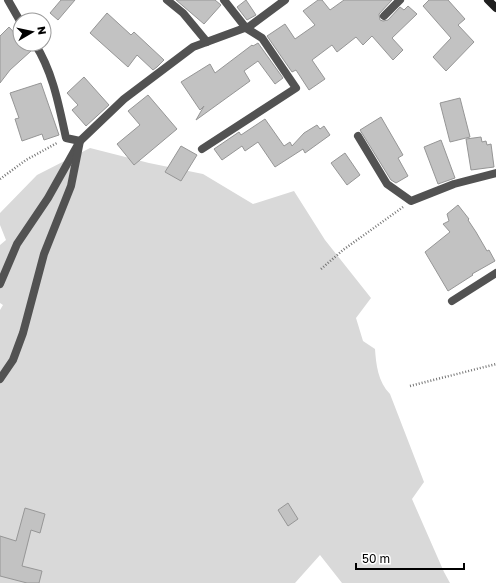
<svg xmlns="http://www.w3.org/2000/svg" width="496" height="583" font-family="'Golos Text',sans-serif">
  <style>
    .green { fill: #d9d9d9 }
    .building { fill: #c2c2c2; stroke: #969696 }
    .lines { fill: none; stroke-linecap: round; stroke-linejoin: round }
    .path { stroke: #747474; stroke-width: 2.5; stroke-dasharray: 1 2; stroke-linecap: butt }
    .street { stroke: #525252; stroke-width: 8 }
    .secondary { stroke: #1f1f1f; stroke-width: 8 }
  </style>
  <rect width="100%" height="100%" fill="#fff"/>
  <path class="green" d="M90 148 149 163 203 174 253 204 294 191 325 240 371 298 356 318 363 341 375 349C376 364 378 382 390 394L424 482 412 499 444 572 450 583H342L320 555 295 583H0V310L3 305 0 303V245L6 240 0 225V213L37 175Z"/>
  <g class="building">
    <path d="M61 0H75L58 20 50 13Z"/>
    <path d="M176 0H215L221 5 204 24Z"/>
    <path d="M246 0 256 15 247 20 237 7Z"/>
    <path d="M318 0H322L330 10 344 0H392L379 14 380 20 383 21 388 20 400 7 404 10 408 6 417 14 392 38 403 50 393 60 372 36 363 45 356 37 337 52 332 45 312 60 325 79 309 90 296 70 292 72 267 36 285 24 295 39 315 25 303 11Z"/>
    <path d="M429 0H448L465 19 458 25 474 42 446 71 433 57 451 38 423 6Z"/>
    <path d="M107 13 131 35 134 32 164 60 157 67 153 70 137 55 128 67 90 33Z"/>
    <path d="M9 27 20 39V44H25L31 51 10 70 0 83V36Z"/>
    <path d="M258 43 283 78 275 84 258 61 244 71 250 81 196 120 204 106 200 110 181 82 210 64 215 73 252 45 253 46Z"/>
    <path d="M84 77 109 105 86 126 72 110 78 105 67 93Z"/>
    <path d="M41 83 59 135 44 140 42 134 22 141 15 119 19 118 10 93Z"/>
    <path d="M148 95 177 129 134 165 117 144 140 125 128 111Z"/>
    <path d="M460 98 470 137 450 142 440 103Z"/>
    <path d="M381 117 403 155 398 158 408 176 396 183 391 180 360 130Z"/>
    <path d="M265 119 284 146 290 142 292 146 304 133 317 125 320 129 324 126 330 135 305 153 303 149 275 167 258 142 245 151 242 146 222 160 214 149 239 132 241 135Z"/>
    <path d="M481 137 482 142 486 141 487 145 491 144 494 167 471 170 466 139Z"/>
    <path d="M441 140 455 178 438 184 424 147Z"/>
    <path d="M181 146 197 155 181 181 165 172Z"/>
    <path d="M345 153 360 175 347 185 331 163Z"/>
    <path d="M458 205 469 219 468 220 476 232 487 251 489 250 495 261 472 274 473 275 448 291 425 252 450 232 443 224 449 221 447 214Z"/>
    <path d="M288 503 298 519 288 526 278 510Z"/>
    <path d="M25 508 45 514 40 533 31 530 22 566 42 571 39 583H27L0 576V536L16 541Z"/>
  </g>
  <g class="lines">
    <g class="path">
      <path d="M0 179 26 160 57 143"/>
      <path d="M321 269 343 250 403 207"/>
      <path d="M410 386 496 364"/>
    </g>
    <g class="street">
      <path d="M8 0 20 21"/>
      <path d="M167 0 183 13 207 42"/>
      <path d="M384 16 400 0"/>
      <path d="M358 136 387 184 411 201 454 184 496 173"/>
      <path d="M202 149 296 88 262 38 246 28 224 0"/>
      <path d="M0 284 17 244 48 198 80 141 124 99 193 47 250 26 285 0"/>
      <path d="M452 301 496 273"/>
      <path d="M0 379 13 360 23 333 44 254 71 186 80 141 66 138C59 106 53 72 35 44"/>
    </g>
    <path class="secondary" d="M488 0 496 8"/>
  </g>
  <g transform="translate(32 32) rotate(81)"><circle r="19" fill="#ffffff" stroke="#999999"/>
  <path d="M0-3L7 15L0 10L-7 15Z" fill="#000000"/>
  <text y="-6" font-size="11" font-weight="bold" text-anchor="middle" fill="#000000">N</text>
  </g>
  <path d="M356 563v6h108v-6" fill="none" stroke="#000000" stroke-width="2"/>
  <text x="362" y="563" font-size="12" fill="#000000" stroke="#ffffff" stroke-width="3" paint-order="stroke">50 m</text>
</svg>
